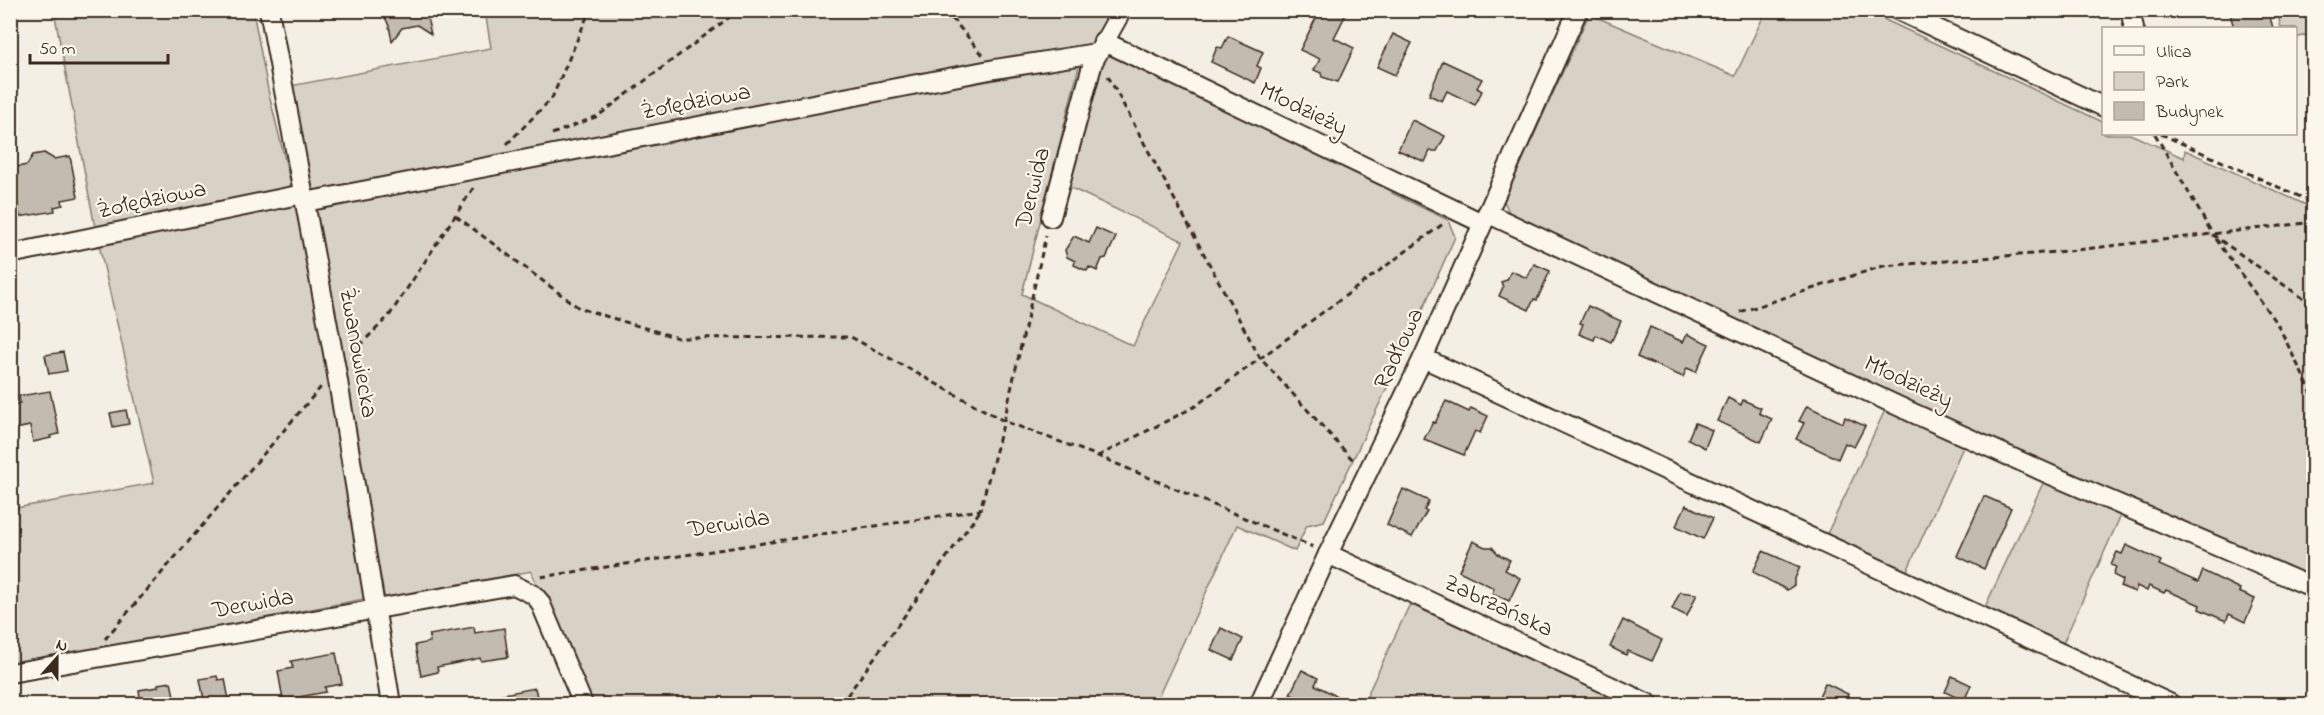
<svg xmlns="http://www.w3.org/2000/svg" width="2324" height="715" font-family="'Indie Flower',sans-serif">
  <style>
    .green { fill: #d8d1c6; stroke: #8a7e72; stroke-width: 1.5 }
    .building { fill: #c3bbb0; stroke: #3b2a1e; stroke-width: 1.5 }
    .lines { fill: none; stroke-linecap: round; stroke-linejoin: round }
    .minor-casing { stroke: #3b2a1e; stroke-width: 22 }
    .path { stroke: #3b2a1e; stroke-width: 3; stroke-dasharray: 6 4.5; stroke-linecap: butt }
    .minor { stroke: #fbf7ec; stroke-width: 18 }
    .labels { text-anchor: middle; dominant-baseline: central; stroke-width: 4.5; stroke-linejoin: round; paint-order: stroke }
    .street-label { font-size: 24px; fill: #3b2a1e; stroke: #fbf7ec }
  </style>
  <rect width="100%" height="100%" fill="#f3efe4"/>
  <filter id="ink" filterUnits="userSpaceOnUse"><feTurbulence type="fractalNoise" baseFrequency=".0167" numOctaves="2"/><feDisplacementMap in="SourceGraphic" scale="12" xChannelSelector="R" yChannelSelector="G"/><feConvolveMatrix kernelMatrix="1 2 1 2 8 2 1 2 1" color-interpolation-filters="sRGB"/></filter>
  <g filter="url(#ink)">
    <g class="green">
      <path d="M1864 10 2103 122 2104 134H2130L2184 158 2185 150 2313 208V584L1979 437 1511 217 1504 201 1589 14 1735 76 1766 11Z"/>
      <path d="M54 11H253L268 90 292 189 95 227Z"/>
      <path d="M485 11H1112L1095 44 311 194 290 86 491 48Z"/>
      <path d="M2277 11H2313V33L2296 38V28H2281Z"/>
      <path d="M1105 48 1183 90 1394 186 1392 193 1448 220 1455 237 1402 356 1324 521 1307 525 1295 551 1237 525 1155 704H589L531 571 385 601 313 207 916 93 1079 66 1022 294 1133 346 1183 241 1067 186Z"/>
      <path d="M299 202 364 599 11 666V509L154 483 98 241Z"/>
      <path d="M1886 408 1964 445 1907 571 1827 534Z"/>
      <path d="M2044 481 2121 515 2063 643 1985 607Z"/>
      <path d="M1410 604 1626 704H1363Z"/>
    </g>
    <g class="building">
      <path d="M382 10H425L431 34 417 25 402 28 392 41 389 26Z"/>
      <path d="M1320 10H1348L1334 38 1354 48 1338 82 1322 77 1321 73 1314 70 1320 59 1300 50Z"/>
      <path d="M2229 10H2268L2273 28H2234Z"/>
      <path d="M1393 34 1412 43 1395 75 1377 67Z"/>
      <path d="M1228 36 1263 52 1257 66 1261 68 1255 83 1211 62 1217 47 1222 48Z"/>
      <path d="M1443 61 1482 79 1477 88 1482 91 1475 105 1447 91 1442 101 1429 95Z"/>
      <path d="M1412 120 1445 136 1437 151H1430L1425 162 1398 150Z"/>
      <path d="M44 153 54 159 70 156 78 197 62 200 63 205 54 207 55 211 20 217 11 168 27 165 33 155Z"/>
      <path d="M1096 228 1116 237 1106 258 1102 259 1097 271 1089 267 1087 271 1074 265 1075 261 1067 257 1065 250 1074 236 1089 243Z"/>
      <path d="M1534 264 1550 271 1537 300 1534 299 1529 310 1499 296 1503 287 1501 282 1507 280 1511 271 1527 278Z"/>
      <path d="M1588 306 1621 321 1611 342 1596 335 1594 340 1579 334 1583 324 1580 323Z"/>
      <path d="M1650 327 1683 342 1687 334 1709 344 1696 372 1687 368 1683 377 1637 357Z"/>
      <path d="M63 352 67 371 49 374 45 355Z"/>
      <path d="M50 391 59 434 50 436 51 438 33 442 30 426 10 430V405L20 403 19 396Z"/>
      <path d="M1728 398 1741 405 1743 400 1761 408 1759 413 1772 419 1761 442 1717 421Z"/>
      <path d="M1446 401 1469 412 1471 408 1488 416 1480 433 1475 431 1464 455 1424 439 1433 422 1435 423Z"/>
      <path d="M1807 406 1843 423 1845 417 1865 426 1854 447 1845 443 1838 459 1796 439 1804 423 1799 421Z"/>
      <path d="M126 410 129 424 113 427 110 413Z"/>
      <path d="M1695 423 1712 430 1705 448 1688 439Z"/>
      <path d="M1403 489 1429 501 1424 510 1427 511 1412 537 1387 525Z"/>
      <path d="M1984 496 2011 508 1984 569 1957 556Z"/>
      <path d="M1686 505 1713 518 1703 539 1676 526Z"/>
      <path d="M1473 541 1485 547H1492L1498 554 1510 560 1505 570 1520 578 1509 601 1492 593 1494 588 1459 571Z"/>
      <path d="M2126 545 2161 561 2159 565 2198 582 2203 571 2240 589 2239 592 2255 599 2245 622 2229 614 2226 621 2199 609 2200 605 2166 590 2164 593 2149 586 2147 591 2137 586 2135 592 2120 586 2123 580 2113 575 2116 567 2111 565 2117 552 2122 554Z"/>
      <path d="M1763 551 1800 567 1794 581V585L1787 590 1753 572Z"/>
      <path d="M1680 592 1697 594 1687 616 1672 609Z"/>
      <path d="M1623 620 1662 640 1652 661 1628 651 1626 655 1610 647Z"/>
      <path d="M474 627 475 633 504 628 508 657 481 661 480 658 452 664 437 667 438 672 421 676 415 645 430 642 429 635Z"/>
      <path d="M1221 628 1243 639 1233 660 1211 650Z"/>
      <path d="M336 653 342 684 325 687 326 692 283 700 278 671 293 668 291 661Z"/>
      <path d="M1302 670 1318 678 1315 685 1354 705H1310L1290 694Z"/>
      <path d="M217 676 218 680 225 679 230 705H205L200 679Z"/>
      <path d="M1952 676 1971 685 1964 701 1945 692Z"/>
      <path d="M171 682 174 696 167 697 169 705H141L139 690 158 687V684Z"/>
      <path d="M1825 683 1848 694 1843 705H1815Z"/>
      <path d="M535 688 539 705H489L488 697Z"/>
    </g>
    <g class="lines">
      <defs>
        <g id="minor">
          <path d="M269 10 336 369 391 704"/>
          <path d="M1897 10 2104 107"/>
          <path d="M2130 10 2134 28"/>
          <path d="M1103 41 1482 223"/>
          <path d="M305 202 995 69 1096 53"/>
          <path d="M1487 213 1913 413 2051 475 2314 588"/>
          <path d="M1051 217 1093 62 1122 10"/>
          <path d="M10 254 303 194"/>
          <path d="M1423 358 2171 704"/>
          <path d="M1328 554 1649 704"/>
          <path d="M10 673 514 585 534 595 540 602 583 704"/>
          <path d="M1259 704 1328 554 1423 358 1578 10"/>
        </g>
      </defs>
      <use href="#minor" class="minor-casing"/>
      <g class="path">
        <path d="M945 10 983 55"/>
        <path d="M1108 76 1260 358 1353 460"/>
        <path d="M552 134 598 116 739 10"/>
        <path d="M2155 134 2213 235 2314 306"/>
        <path d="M2161 134 2305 199"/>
        <path d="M507 144 552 98 590 10"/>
        <path d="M456 216 579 308 678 338 851 337 1004 421 1098 456 1313 547"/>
        <path d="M2216 239 2279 327 2314 398"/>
        <path d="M1740 312 1883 266 2068 251 2314 222"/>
        <path d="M352 353 389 316 474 187"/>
        <path d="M1098 456 1194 407 1443 224"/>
        <path d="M541 577 980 510 1004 421 1046 235"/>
        <path d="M105 639 321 387"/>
        <path d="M841 704 980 511"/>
      </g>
      <use href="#minor" class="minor"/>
    </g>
  </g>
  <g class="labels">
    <g class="street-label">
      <text transform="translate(696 103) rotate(-11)">Żołędziowa</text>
      <text transform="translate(1303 110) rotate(26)">Młodzieży</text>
      <text transform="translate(1034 188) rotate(-76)">Derwida</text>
      <text transform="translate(152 201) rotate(-12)">Żołędziowa</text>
      <text transform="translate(1400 349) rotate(-65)">Radłowa</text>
      <text transform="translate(357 353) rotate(80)">Żwanowiecka</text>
      <text transform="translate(1908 383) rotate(25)">Młodzieży</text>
      <text transform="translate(729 525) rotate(-9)">Derwida</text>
      <text transform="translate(253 605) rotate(-10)">Derwida</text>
      <text transform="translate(1498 607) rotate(25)">Zabrzańska</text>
    </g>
  </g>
  <rect width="2324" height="715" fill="none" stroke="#fbf7ec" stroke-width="36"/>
  <rect x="18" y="18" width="2288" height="679" fill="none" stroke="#3b2a1e" stroke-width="2" filter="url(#ink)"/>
  <rect x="2102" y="27" width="195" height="108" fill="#fbf7ec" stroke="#aea59a" stroke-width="1.5"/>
  <rect x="2114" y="46" width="30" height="9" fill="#fbf7ec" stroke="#aea59a" stroke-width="1.5"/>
  <text x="2156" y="57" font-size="18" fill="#3b2a1e">Ulica</text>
  <rect x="2114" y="72" width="30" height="18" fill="#d8d1c6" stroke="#aea59a" stroke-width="1.5"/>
  <text x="2156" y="87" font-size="18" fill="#3b2a1e">Park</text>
  <rect x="2114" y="102" width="30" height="18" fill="#c3bbb0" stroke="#aea59a" stroke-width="1.5"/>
  <text x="2156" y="117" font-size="18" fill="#3b2a1e">Budynek</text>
  <g transform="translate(57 658) rotate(21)" stroke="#fbf7ec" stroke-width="4.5" paint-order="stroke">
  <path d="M0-4.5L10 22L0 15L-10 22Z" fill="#3b2a1e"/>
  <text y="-9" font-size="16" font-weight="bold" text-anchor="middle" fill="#3b2a1e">N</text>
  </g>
  <path d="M30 54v9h138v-9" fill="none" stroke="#3b2a1e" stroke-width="3"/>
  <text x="39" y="54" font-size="18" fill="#3b2a1e" stroke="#fbf7ec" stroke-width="4.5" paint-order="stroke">50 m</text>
</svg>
